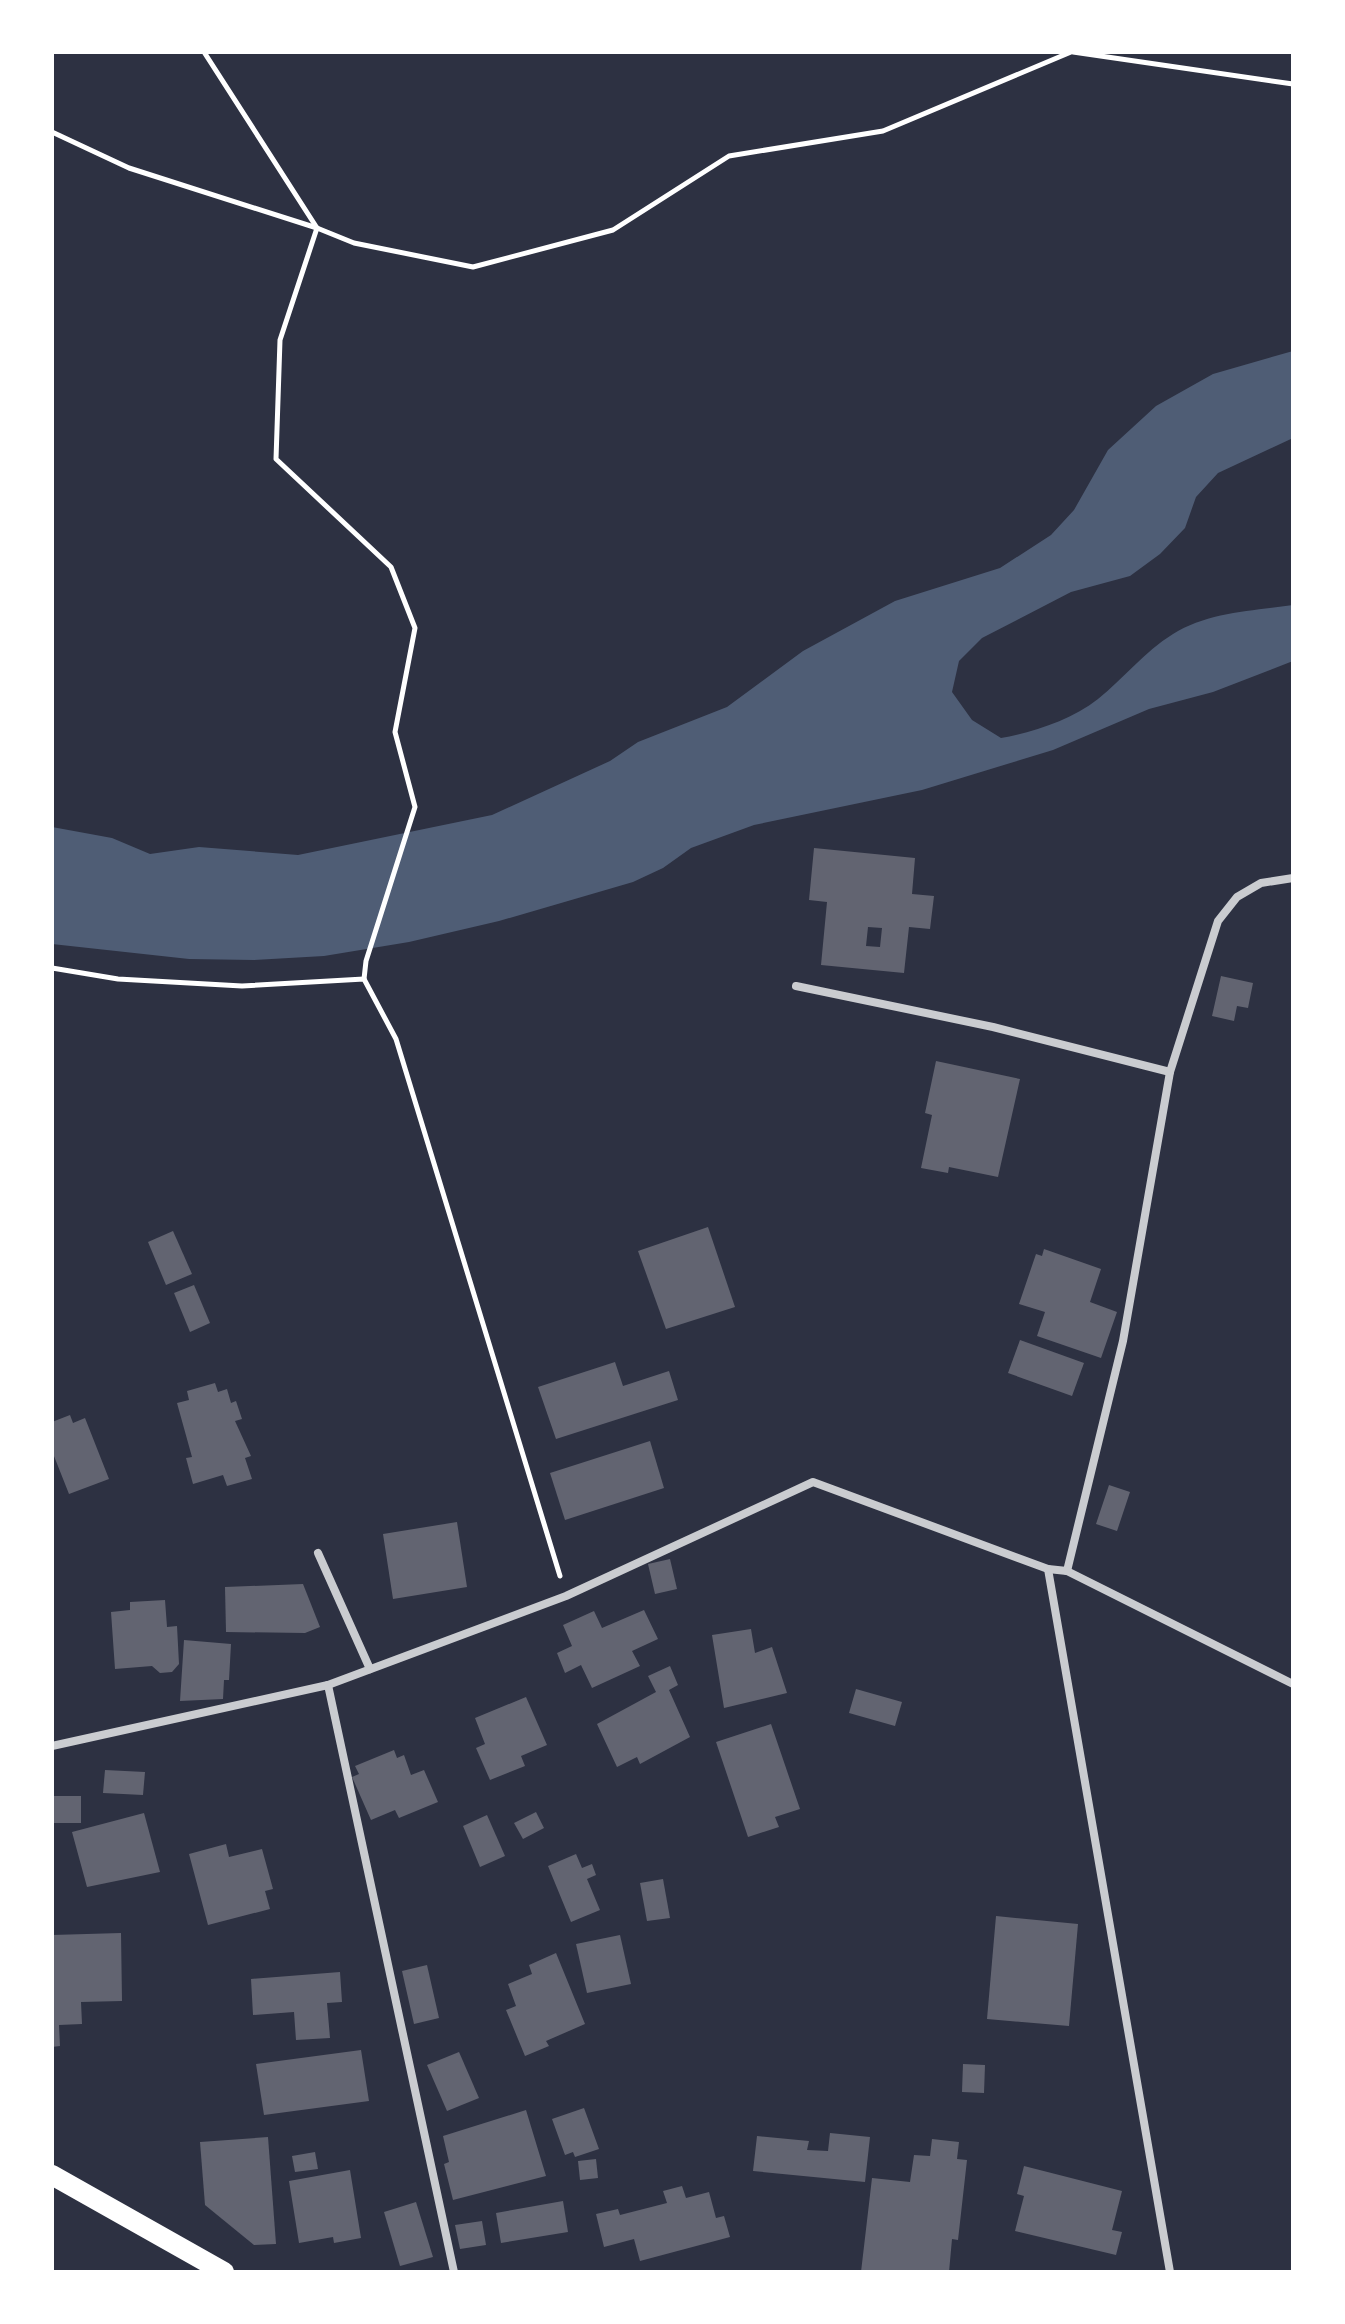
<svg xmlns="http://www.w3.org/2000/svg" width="1345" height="2324" font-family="'Asap Condensed',sans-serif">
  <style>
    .water { fill: #4f5d75 }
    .building { fill: #626471; fill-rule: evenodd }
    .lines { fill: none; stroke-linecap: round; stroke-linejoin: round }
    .path { stroke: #fff; stroke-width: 5 }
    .minor { stroke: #caccd0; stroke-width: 8 }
    .primary { stroke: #fff; stroke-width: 20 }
  </style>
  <rect width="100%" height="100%" fill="#2d3142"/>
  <path class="water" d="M1293 351V438L1218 473 1196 497 1185 528 1160 554 1130 576 1071 592 982 638 959 661 952 692 972 720 1001 738C1034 732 1071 720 1098 699 1124 678 1144 652 1173 634 1208 612 1253 611 1293 605V661L1213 692 1149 709 1053 750 922 790 754 825 691 848 663 868 633 882 499 921 409 942 324 956 254 960 189 959 52 944V827L112 838 150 854 199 847 298 855 492 815 610 761 638 742 727 707 803 651 895 601 1000 568 1051 535 1074 510 1108 450 1156 406 1213 374Z"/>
  <g class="building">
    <path d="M814 848 915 858 912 894 934 896 930 929 909 927 904 973 821 965 827 902 809 900ZM868 927 882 928 880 947 866 946Z"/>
    <path d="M1221 976 1253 983 1248 1008 1237 1006 1234 1021 1212 1016Z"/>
    <path d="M936 1061 1020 1079 998 1177 949 1167 948 1173 921 1168 932 1115 925 1113Z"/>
    <path d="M708 1227 735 1307 666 1329 638 1251Z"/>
    <path d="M173 1231 192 1274 166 1285 148 1242Z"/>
    <path d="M1044 1249 1101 1269 1090 1302 1117 1312 1101 1358 1037 1336 1045 1312 1019 1304 1036 1254 1042 1256Z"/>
    <path d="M194 1285 210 1323 190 1332 174 1293Z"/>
    <path d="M1020 1340 1084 1363 1072 1396 1008 1373Z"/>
    <path d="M615 1362 623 1386 669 1371 678 1400 556 1439 538 1387Z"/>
    <path d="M215 1383 218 1392 227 1389 231 1403 236 1401 242 1419 235 1421 251 1456 245 1458 252 1479 227 1486 223 1475 193 1484 186 1458 192 1457 177 1403 189 1400 187 1391Z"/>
    <path d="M70 1415 73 1423 85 1418 109 1479 69 1494 52 1451V1422Z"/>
    <path d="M650 1441 664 1488 565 1520 550 1473Z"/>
    <path d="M1109 1485 1130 1492 1117 1531 1096 1524Z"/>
    <path d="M457 1522 467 1587 393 1599 383 1534Z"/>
    <path d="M670 1559 677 1589 655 1594 648 1564Z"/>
    <path d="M303 1584 320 1627 305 1633 226 1632 225 1587Z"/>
    <path d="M165 1600 167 1627 177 1626 179 1664 172 1672 160 1673 152 1666 115 1669 111 1612 130 1610V1602Z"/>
    <path d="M644 1610 658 1639 632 1651 640 1666 592 1688 581 1665 565 1673 557 1653 572 1646 563 1625 594 1611 602 1628Z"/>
    <path d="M751 1629 755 1653 772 1647 787 1693 724 1708 712 1635Z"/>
    <path d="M184 1640 231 1644 229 1680H224L223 1699 180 1701Z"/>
    <path d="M670 1666 678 1685 669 1690 690 1737 640 1764 637 1757 617 1767 597 1724 656 1692 648 1676Z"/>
    <path d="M856 1689 902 1702 895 1726 849 1713Z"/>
    <path d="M526 1697 547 1745 521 1756 525 1766 490 1780 476 1748 485 1744 475 1718Z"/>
    <path d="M771 1724 800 1809 775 1817 779 1827 748 1837 716 1742Z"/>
    <path d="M394 1750 397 1758 404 1755 411 1775 424 1770 438 1802 399 1818 395 1810 371 1820 352 1777 359 1774 355 1766Z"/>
    <path d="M105 1770 145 1772 143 1795 103 1793Z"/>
    <rect x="52" y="1796" width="29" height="27"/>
    <path d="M536 1812 544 1828 523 1839 514 1823Z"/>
    <path d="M144 1813 160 1872 87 1887 72 1832Z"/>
    <path d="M487 1815 505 1856 480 1867 463 1826Z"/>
    <path d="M226 1844 229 1857 262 1849 273 1889 265 1891 270 1909 208 1925 189 1854Z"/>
    <path d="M576 1854 582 1868 592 1864 596 1875 587 1879 600 1910 571 1922 548 1866Z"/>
    <path d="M663 1879 670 1918 647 1921 640 1883Z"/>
    <path d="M996 1916 1078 1924 1069 2026 987 2019Z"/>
    <path d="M121 1933 122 2001 81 2002 82 2024 59 2025 60 2046 52 2047V1935Z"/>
    <path d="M620 1935 631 1984 587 1993 576 1944Z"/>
    <path d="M556 1953 585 2024 546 2041 549 2046 525 2056 506 2010 516 2006 508 1984 532 1974 529 1965Z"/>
    <path d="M427 1965 439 2018 414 2024 402 1971Z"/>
    <path d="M340 1972 342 2002 327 2003 330 2038 296 2040 294 2012 253 2015 251 1979Z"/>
    <path d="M361 2050 369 2101 264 2115 256 2064Z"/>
    <path d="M459 2052 479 2098 447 2111 427 2065Z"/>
    <path d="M963 2064 985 2065 984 2093 962 2092Z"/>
    <path d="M584 2108 599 2149 575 2157 573 2152 565 2155 552 2119Z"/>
    <path d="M526 2110 546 2176 453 2200 444 2164 449 2162 443 2136Z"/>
    <path d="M830 2133 870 2137 865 2182 753 2171 757 2136 809 2141 807 2150 828 2151Z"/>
    <path d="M268 2137 276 2244 254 2245 205 2205 200 2142Z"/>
    <path d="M932 2139 959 2142 957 2159 967 2160 958 2240 952 2239 949 2272H861L872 2178 910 2182 914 2155 930 2156Z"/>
    <path d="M315 2152 318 2169 295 2172 292 2156Z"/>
    <path d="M596 2159 598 2178 580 2180 578 2161Z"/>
    <path d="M1024 2166 1122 2191 1112 2230 1122 2232 1116 2255 1015 2231 1024 2196 1017 2194Z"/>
    <path d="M350 2170 361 2238 334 2243 333 2237 299 2243 289 2181Z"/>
    <path d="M682 2186 686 2198 709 2192 716 2218 724 2216 730 2237 640 2261 634 2239 604 2247 596 2214 618 2209 620 2215 667 2203 663 2191Z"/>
    <path d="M563 2201 568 2232 501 2243 496 2213Z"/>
    <path d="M416 2202 433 2257 400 2266 384 2212Z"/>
    <path d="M482 2221 486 2245 460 2249 455 2225Z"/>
  </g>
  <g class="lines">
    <g class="path">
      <path d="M204 52 317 228 354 243 473 267 613 230 729 156 883 131 1071 52"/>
      <path d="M1073 52 1293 84"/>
      <path d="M52 132 129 168 317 228 280 340 276 459 391 567 415 628 395 732 415 807 366 961 364 979"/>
      <path d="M52 968 118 979 242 986 364 979 396 1039 560 1576"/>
    </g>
    <g class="minor">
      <path d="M796 986 993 1027 1170 1072"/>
      <path d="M318 1553 370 1669"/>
      <path d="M1048 1569 1170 2272"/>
      <path d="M1067 1571 1123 1341 1170 1072 1218 921 1237 897 1261 883 1293 878"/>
      <path d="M328 1685 454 2272"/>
      <path d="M52 1746 328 1685 566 1596 813 1482 1048 1569 1067 1571 1293 1684"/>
    </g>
    <path class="primary" d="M52 2175 224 2272"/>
  </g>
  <rect width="1345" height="2324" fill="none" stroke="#ffffff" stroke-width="108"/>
</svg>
